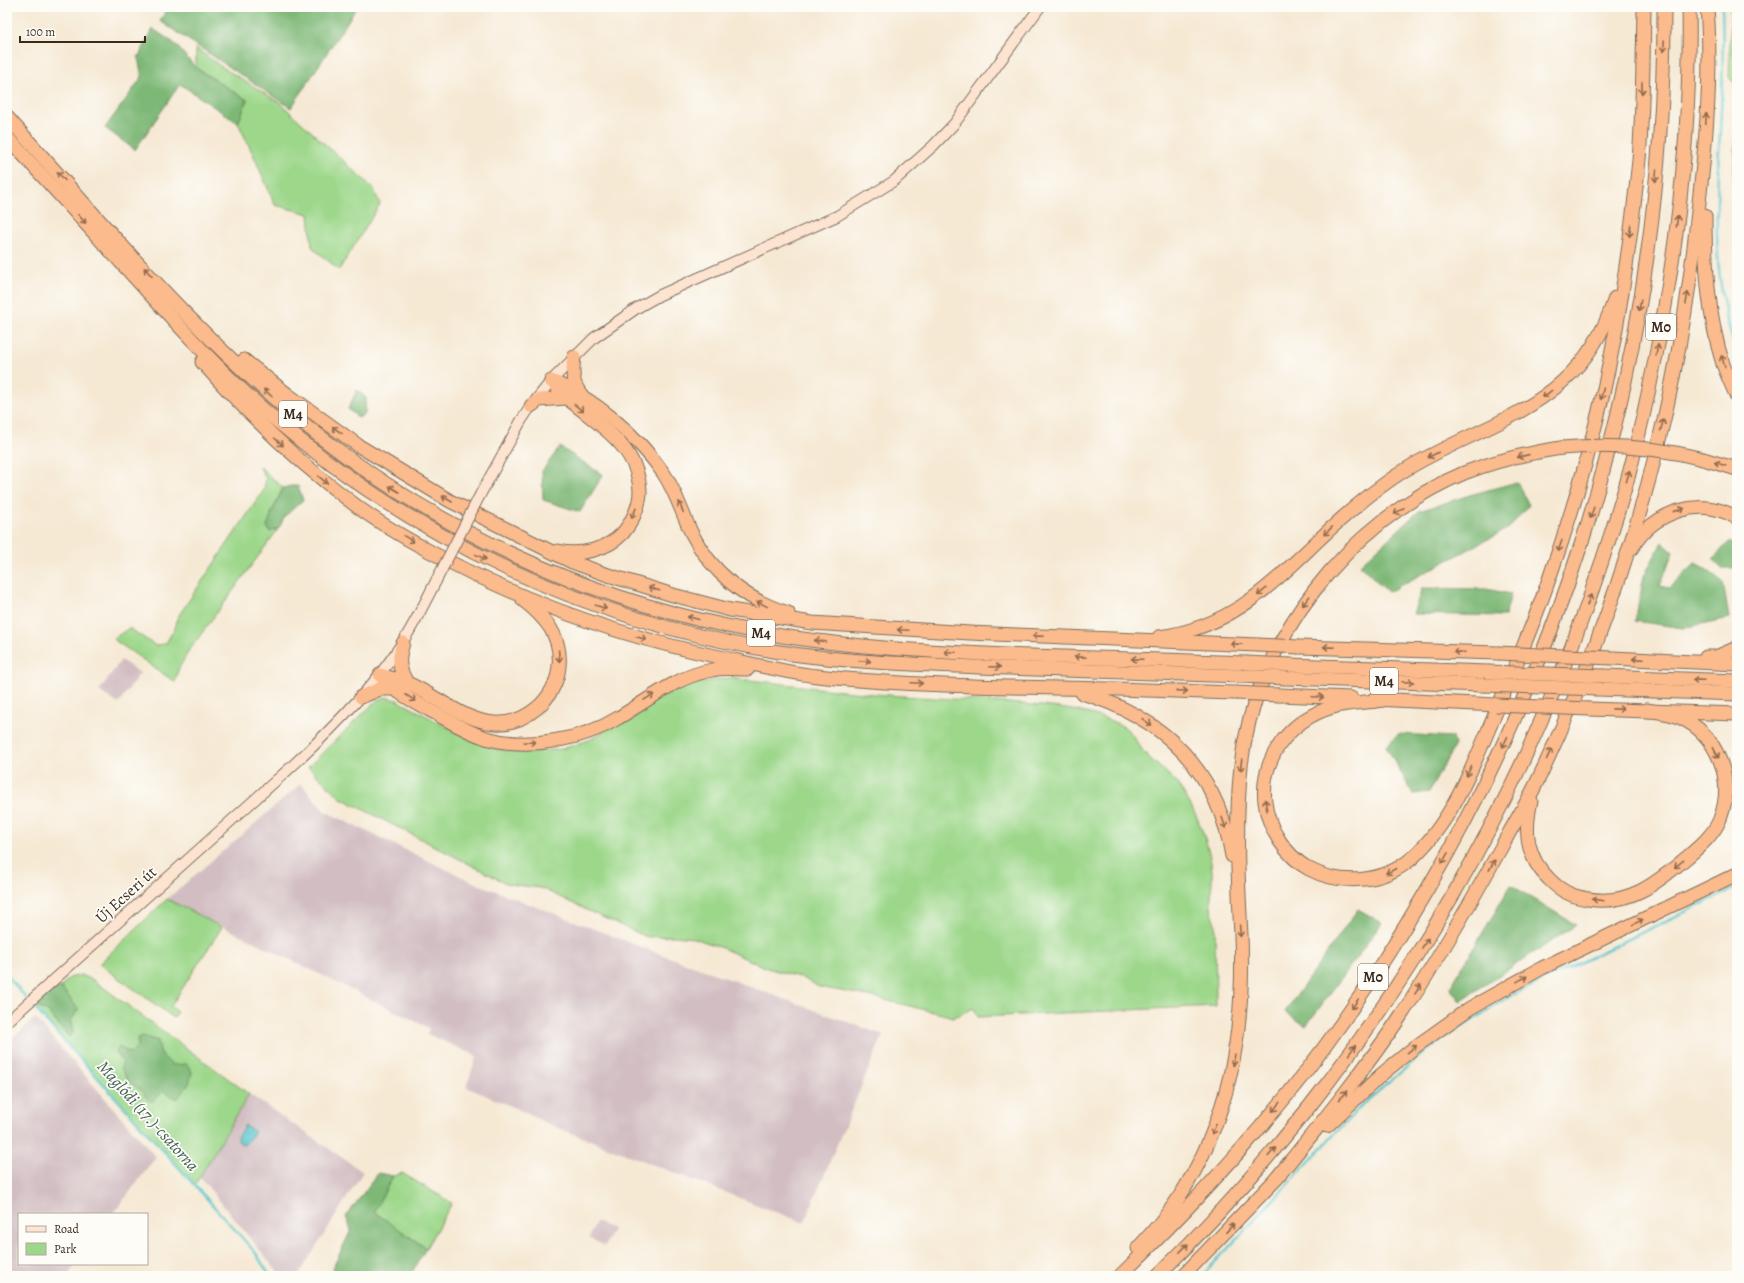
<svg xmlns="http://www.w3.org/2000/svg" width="1744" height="1283" font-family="Alegreya,serif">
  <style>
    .industrial { fill: #d2bec2 }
    .green { fill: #9cd78a; stroke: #6c8054 }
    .forest { fill: #7db876; stroke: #5c714a }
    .water { fill: #58c6cd; stroke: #4a7876 }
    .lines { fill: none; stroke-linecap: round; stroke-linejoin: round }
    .stream { stroke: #58c6cd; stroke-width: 2.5 }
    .secondary-casing { stroke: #7c6d5e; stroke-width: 12 }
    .highway-casing { stroke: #7c6d5e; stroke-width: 15 }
    .secondary { stroke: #fde4d1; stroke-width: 10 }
    .highway { stroke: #fbbb8c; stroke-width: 13 }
    .secondary-bridge-casing { stroke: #7c6d5e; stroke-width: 12; stroke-linecap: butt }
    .highway-bridge-casing { stroke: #7c6d5e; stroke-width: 15; stroke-linecap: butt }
    .secondary-bridge { stroke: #fde4d1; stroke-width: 10 }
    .highway-bridge { stroke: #fbbb8c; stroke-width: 13 }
    .oneway { stroke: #916b50 }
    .labels { text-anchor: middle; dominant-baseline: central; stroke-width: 3.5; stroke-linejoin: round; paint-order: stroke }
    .shield { fill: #fdfcf7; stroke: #75695f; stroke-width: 1 }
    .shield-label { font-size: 15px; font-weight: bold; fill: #3b2a1e }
    .street-label { font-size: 16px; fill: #3b2a1e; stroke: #fdfcf7 }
    .water-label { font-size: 17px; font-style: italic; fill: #45615b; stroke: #fdfcf7 }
  </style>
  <rect width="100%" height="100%" fill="#fdfcf7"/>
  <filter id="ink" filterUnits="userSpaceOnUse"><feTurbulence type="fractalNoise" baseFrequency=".025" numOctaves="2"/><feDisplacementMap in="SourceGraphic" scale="8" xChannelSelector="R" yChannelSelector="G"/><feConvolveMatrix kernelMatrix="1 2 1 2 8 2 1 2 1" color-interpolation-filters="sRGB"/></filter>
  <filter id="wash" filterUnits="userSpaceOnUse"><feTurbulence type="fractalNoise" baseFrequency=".012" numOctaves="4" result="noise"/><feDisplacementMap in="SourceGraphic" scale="16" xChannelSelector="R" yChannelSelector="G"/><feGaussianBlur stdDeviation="0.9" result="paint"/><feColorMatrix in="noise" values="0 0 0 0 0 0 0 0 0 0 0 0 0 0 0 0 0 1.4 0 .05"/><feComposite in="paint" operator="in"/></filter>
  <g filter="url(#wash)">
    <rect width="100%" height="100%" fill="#f6e9d4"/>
    <g class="industrial">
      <path d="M121 660 140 673 118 704 99 691Z"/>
      <path d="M301 784 324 811 475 883 641 947 883 1035 804 1223 548 1124 520 1110 466 1087 477 1056 427 1034 429 1028 167 899Z"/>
      <path d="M35 1018 156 1157 113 1214H19V1264H76L68 1276H7V1043Z"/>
      <path d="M249 1094 363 1172 298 1276H281L200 1177Z"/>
      <path d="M596 1222 613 1229 605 1246 589 1238Z"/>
    </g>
    <g class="green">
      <path d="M1731 7H1737V85L1729 78Z"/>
      <path d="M196 48 219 65 280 103 373 188 380 204 339 270 312 247 309 214 275 205 253 154 238 123 247 100 196 68Z"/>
      <path d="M259 466 283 488 271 514 270 532 279 528 188 652 178 670 175 682 113 639 129 628 156 646 166 643 176 626 177 618 264 490 266 479Z"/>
      <path d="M729 678C777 682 825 690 873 694 922 698 971 699 1020 704 1055 707 1093 710 1124 727 1132 732 1138 745 1144 752 1159 769 1174 775 1186 797 1199 819 1210 846 1212 871 1213 889 1207 906 1215 923L1216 1006 978 1017 974 1008 954 1017 873 997 819 987 802 978 767 968 720 947 694 938 675 936 647 937 595 914 541 888 508 884 341 798 308 767 377 700 386 697 397 700 471 740 493 748 515 752 535 751 562 749 589 740 670 693 690 684Z"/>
      <path d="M167 899 222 927 171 1006 177 1012 174 1018 99 964Z"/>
      <path d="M81 975 93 980 249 1094 195 1185 35 1008 38 1007 47 1011 69 1037 73 1033 71 1021 78 1009 61 987 69 978Z"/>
      <path d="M402 1173 452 1203 426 1248 374 1212 393 1176Z"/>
    </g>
    <g class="forest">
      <path d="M169 7H357L291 108 160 21Z"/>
      <path d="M153 29 174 43 196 68 247 100 238 123 180 84 135 150 105 128 142 77 138 58Z"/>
      <path d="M1737 116V249L1733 184Z"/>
      <path d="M357 390 366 398 365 413 359 418 348 409Z"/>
      <path d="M560 447 603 475 580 512 543 500 542 471Z"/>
      <path d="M1517 482 1529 505 1509 528 1388 592 1360 565 1419 511 1470 495Z"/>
      <path d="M291 486H298L303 500 285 516 279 528 270 532 267 527 271 514 283 488Z"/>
      <path d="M1662 542 1673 552 1660 586 1669 588 1695 563 1703 567 1723 582 1729 618 1683 628 1635 621 1644 576Z"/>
      <path d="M1729 542 1737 545V573L1735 568H1721L1713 559Z"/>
      <path d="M1422 588 1486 589 1511 594 1505 616 1413 614Z"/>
      <path d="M1398 734 1453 737 1455 745 1429 792 1413 794 1386 746Z"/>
      <path d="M1511 885 1576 925 1460 1001 1450 988Z"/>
      <path d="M1358 909 1382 923 1306 1026 1285 1012Z"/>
      <path d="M61 987 78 1009 71 1021 73 1033 69 1037 47 1011 38 1007C41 994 48 991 61 987Z"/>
      <path d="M142 1036 158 1041 161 1054 172 1065 187 1064 192 1072 189 1084 177 1099 163 1091 155 1100 149 1101 141 1090 128 1081 121 1068 123 1062 116 1053 119 1047 131 1053 138 1046 137 1039Z"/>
      <path d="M378 1173 393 1176 374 1212 426 1248 410 1276H329L351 1230 346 1217Z"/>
    </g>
    <path class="water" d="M245 1125 255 1132 244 1145 238 1141 237 1137Z"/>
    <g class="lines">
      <g class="stream">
        <path d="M1722 7C1723 35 1723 62 1722 89 1719 176 1706 269 1737 352"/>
        <path d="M7 973 10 979 27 999"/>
        <path d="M30 1003 255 1252 270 1276"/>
        <path d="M1202 1276 1360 1107 1428 1049 1508 997 1737 887"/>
      </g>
    </g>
  </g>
  <g filter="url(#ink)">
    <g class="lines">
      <defs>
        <g id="secondary">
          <path d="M480 495 521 421 531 406 551 381 594 338 637 308 660 295 837 216 894 181 933 146 954 124 1040 7"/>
          <path d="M7 1022 290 768C328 733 375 687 402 643 415 623 425 602 436 581"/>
        </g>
        <g id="highway">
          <path d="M7 117C106 227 205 347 322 438 440 530 580 595 727 626 827 647 930 652 1032 656 1103 658 1175 660 1246 663"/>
          <path d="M7 137C50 184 93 232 136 279 179 326 222 374 271 416 415 540 585 619 773 651 840 662 909 664 978 667 1066 670 1153 673 1241 676"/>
          <path d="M1705 216C1705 265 1708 316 1723 364 1727 375 1732 386 1737 397"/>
          <path d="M574 357C572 371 572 384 581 394"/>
          <path d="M244 360 287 394 359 446 450 501 572 562 605 574 673 595 730 610 812 623 970 633 1258 645"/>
          <path d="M202 362C247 413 295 460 350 501 375 521 403 537 431 552 526 604 628 639 734 660 761 666 789 673 817 676 917 687 1017 687 1117 689 1156 690 1196 692 1236 693"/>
          <path d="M551 381C593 397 639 437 664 474 676 492 682 513 691 532 711 572 745 600 788 613"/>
          <path d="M553 382C557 388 562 394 567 398 598 424 638 446 640 491 640 506 632 522 623 533 607 550 580 556 558 551"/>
          <path d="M531 406 539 400 566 398"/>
          <path d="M1703 459 1737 469"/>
          <path d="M1632 548C1653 512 1700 495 1737 518"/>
          <path d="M1159 637C1241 626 1281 573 1338 522 1359 503 1381 485 1405 470 1456 438 1517 422 1562 382 1587 360 1605 329 1615 298"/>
          <path d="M403 643C398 660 398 667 407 683"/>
          <path d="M1299 647 1498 653"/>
          <path d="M1706 657H1716L1737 648"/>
          <path d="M1612 658 1737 664"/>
          <path d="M1290 665 1488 672"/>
          <path d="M380 675C395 694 422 705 442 717 456 725 471 733 486 738 527 750 583 740 618 718 649 700 675 677 712 670 723 667 737 669 748 669"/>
          <path d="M383 676C391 678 400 680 407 683 449 701 490 747 537 708 549 698 558 682 559 666 562 636 545 617 523 600"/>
          <path d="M1604 676 1737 681"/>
          <path d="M1285 678 1483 685"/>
          <path d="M1598 689 1737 694"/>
          <path d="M1082 693C1164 717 1218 771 1232 856"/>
          <path d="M1279 695 1351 698"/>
          <path d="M361 697 380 689H395"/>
          <path d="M1374 699 1496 705"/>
          <path d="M1383 700C1366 703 1349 702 1333 707 1291 719 1260 757 1265 802 1268 829 1286 856 1309 869 1341 886 1383 883 1411 859 1453 822 1474 763 1496 712 1514 669 1533 626 1548 582 1580 492 1605 399 1620 305 1628 257 1634 208 1639 160 1643 109 1643 58 1644 7"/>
          <path d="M1589 709 1737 714"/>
          <path d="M1531 801C1524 831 1526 857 1549 879 1560 891 1573 897 1588 899 1628 906 1656 884 1685 859 1698 848 1713 836 1720 819 1735 780 1718 734 1679 717 1669 713 1657 712 1646 710"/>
          <path d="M1327 1126 1382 1074 1415 1047 1470 1008 1542 968 1737 874"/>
          <path d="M1275 1180C1318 1127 1362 1074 1400 1017 1437 962 1470 904 1502 846 1513 825 1526 805 1536 784 1618 613 1674 426 1695 238 1704 161 1713 84 1707 7"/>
          <path d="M1138 1248C1151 1234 1165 1218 1176 1202 1230 1121 1245 1031 1241 935 1238 879 1235 822 1241 766 1254 641 1349 521 1464 473 1495 461 1528 453 1561 448"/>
          <path d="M1120 1276C1200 1198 1277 1115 1341 1024 1553 722 1665 376 1664 7"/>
          <path d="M1157 1276C1211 1224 1262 1166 1309 1107 1440 941 1540 754 1605 552 1616 519 1627 485 1635 450 1646 406 1655 362 1663 318 1681 216 1691 111 1689 7"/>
          <path d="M1183 1276 1280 1175"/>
        </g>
      </defs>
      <use href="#secondary" class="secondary-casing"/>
      <use href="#highway" class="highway-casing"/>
      <use href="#secondary" class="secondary"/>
      <use href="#highway" class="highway"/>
      <defs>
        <path id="secondary-bridge" d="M436 581 480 495"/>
        <g id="highway-bridge">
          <path d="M1561 448C1609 444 1656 447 1703 459"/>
          <path d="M1258 645 1299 647"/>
          <path d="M1498 653 1612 658"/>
          <path d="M1246 663 1290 665"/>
          <path d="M1488 672 1604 676"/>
          <path d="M1241 676 1285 678"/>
          <path d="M1483 685 1598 689"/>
          <path d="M1236 693 1279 695"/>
          <path d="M1496 705 1589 709"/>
        </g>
      </defs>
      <use href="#secondary-bridge" class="secondary-bridge-casing"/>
      <use href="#highway-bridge" class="highway-bridge-casing"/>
      <use href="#secondary-bridge" class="secondary-bridge"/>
      <use href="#highway-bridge" class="highway-bridge"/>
    </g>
    <defs><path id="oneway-shaft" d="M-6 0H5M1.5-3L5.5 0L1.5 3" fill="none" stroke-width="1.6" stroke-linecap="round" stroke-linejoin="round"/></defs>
    <g class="oneway">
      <use href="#oneway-shaft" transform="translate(1664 46) rotate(92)"/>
      <use href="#oneway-shaft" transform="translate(1642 88) rotate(91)"/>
      <use href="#oneway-shaft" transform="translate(1706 119) rotate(-87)"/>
      <use href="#oneway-shaft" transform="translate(61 176) rotate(-132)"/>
      <use href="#oneway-shaft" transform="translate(1656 176) rotate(95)"/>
      <use href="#oneway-shaft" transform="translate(82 219) rotate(48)"/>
      <use href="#oneway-shaft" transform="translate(1677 221) rotate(-84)"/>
      <use href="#oneway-shaft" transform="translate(1630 231) rotate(97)"/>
      <use href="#oneway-shaft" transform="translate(148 272) rotate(-132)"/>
      <use href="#oneway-shaft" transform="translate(1687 298) rotate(-80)"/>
      <use href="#oneway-shaft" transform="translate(1640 305) rotate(99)"/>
      <use href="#oneway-shaft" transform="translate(1657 350) rotate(-80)"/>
      <use href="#oneway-shaft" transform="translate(1723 361) rotate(-107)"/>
      <use href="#oneway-shaft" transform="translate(268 393) rotate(-138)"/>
      <use href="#oneway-shaft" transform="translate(1547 394) rotate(143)"/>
      <use href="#oneway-shaft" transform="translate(1602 394) rotate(103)"/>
      <use href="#oneway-shaft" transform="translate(579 408) rotate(38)"/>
      <use href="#oneway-shaft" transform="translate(1662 425) rotate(-76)"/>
      <use href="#oneway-shaft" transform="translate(337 430) rotate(-145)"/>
      <use href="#oneway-shaft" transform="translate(279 442) rotate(42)"/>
      <use href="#oneway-shaft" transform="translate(1433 455) rotate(153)"/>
      <use href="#oneway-shaft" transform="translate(1523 456) rotate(167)"/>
      <use href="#oneway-shaft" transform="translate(1720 464) rotate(-163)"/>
      <use href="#oneway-shaft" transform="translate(1628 476) rotate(-74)"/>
      <use href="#oneway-shaft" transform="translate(323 480) rotate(39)"/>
      <use href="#oneway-shaft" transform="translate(394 489) rotate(-148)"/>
      <use href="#oneway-shaft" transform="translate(447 499) rotate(-150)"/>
      <use href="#oneway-shaft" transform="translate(681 507) rotate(-113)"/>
      <use href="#oneway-shaft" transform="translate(1679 510) rotate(-16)"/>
      <use href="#oneway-shaft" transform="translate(1399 511) rotate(146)"/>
      <use href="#oneway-shaft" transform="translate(634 513) rotate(113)"/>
      <use href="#oneway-shaft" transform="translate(1592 513) rotate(108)"/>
      <use href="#oneway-shaft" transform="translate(1328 531) rotate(136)"/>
      <use href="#oneway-shaft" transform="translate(409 539) rotate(31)"/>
      <use href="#oneway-shaft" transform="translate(1560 546) rotate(108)"/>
      <use href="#oneway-shaft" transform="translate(481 557) rotate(26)"/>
      <use href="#oneway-shaft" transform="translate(654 589) rotate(-162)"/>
      <use href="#oneway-shaft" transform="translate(1262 592) rotate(141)"/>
      <use href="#oneway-shaft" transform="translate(1589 600) rotate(-70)"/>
      <use href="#oneway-shaft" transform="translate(1306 601) rotate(127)"/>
      <use href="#oneway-shaft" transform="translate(762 604) rotate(-154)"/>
      <use href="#oneway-shaft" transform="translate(601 607) rotate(18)"/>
      <use href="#oneway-shaft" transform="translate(693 618) rotate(-166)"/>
      <use href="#oneway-shaft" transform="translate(903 630) rotate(-177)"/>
      <use href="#oneway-shaft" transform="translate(1038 636) rotate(-178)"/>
      <use href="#oneway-shaft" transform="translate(641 638) rotate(15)"/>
      <use href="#oneway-shaft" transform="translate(820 641) rotate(-173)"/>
      <use href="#oneway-shaft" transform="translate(1236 644) rotate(-178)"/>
      <use href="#oneway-shaft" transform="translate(1329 647) rotate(-178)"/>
      <use href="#oneway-shaft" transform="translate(950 652) rotate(-177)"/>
      <use href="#oneway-shaft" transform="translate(1459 652) rotate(-178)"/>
      <use href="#oneway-shaft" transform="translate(559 656) rotate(86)"/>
      <use href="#oneway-shaft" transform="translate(1080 657) rotate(-178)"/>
      <use href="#oneway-shaft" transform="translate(1137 659) rotate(-178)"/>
      <use href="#oneway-shaft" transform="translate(1638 659) rotate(-178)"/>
      <use href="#oneway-shaft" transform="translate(865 661) rotate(4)"/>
      <use href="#oneway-shaft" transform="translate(995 667) rotate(2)"/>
      <use href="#oneway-shaft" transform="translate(1698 680) rotate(-178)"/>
      <use href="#oneway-shaft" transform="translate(1408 682) rotate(2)"/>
      <use href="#oneway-shaft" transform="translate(917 683) rotate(3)"/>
      <use href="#oneway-shaft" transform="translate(1182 691) rotate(2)"/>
      <use href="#oneway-shaft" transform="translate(649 697) rotate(-32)"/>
      <use href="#oneway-shaft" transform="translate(1318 697) rotate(3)"/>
      <use href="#oneway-shaft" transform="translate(411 698) rotate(31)"/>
      <use href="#oneway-shaft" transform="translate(1618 709) rotate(1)"/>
      <use href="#oneway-shaft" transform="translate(1147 722) rotate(34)"/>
      <use href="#oneway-shaft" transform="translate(530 742) rotate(-1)"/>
      <use href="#oneway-shaft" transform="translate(1505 742) rotate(116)"/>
      <use href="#oneway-shaft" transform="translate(1716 753) rotate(63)"/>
      <use href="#oneway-shaft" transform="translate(1549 754) rotate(-66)"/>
      <use href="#oneway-shaft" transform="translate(1241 765) rotate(97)"/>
      <use href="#oneway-shaft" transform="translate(1469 771) rotate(115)"/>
      <use href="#oneway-shaft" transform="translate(1266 805) rotate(-99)"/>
      <use href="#oneway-shaft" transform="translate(1224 823) rotate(71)"/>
      <use href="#oneway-shaft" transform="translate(1445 858) rotate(120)"/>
      <use href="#oneway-shaft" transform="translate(1679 864) rotate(141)"/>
      <use href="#oneway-shaft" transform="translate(1492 865) rotate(-61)"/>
      <use href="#oneway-shaft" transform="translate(1391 871) rotate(154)"/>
      <use href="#oneway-shaft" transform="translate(1598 900) rotate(-173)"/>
      <use href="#oneway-shaft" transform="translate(1638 922) rotate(-26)"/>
      <use href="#oneway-shaft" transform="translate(1240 931) rotate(86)"/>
      <use href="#oneway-shaft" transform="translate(1425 943) rotate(-58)"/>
      <use href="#oneway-shaft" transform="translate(1522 979) rotate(-29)"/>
      <use href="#oneway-shaft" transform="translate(1418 989) rotate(-58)"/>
      <use href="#oneway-shaft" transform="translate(1355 1004) rotate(124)"/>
      <use href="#oneway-shaft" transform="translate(1412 1049) rotate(-39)"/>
      <use href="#oneway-shaft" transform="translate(1352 1050) rotate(-54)"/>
      <use href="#oneway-shaft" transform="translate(1234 1060) rotate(99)"/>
      <use href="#oneway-shaft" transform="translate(1343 1095) rotate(-52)"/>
      <use href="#oneway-shaft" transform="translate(1276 1107) rotate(129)"/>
      <use href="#oneway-shaft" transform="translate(1214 1129) rotate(113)"/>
      <use href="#oneway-shaft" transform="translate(1272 1152) rotate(-50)"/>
      <use href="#oneway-shaft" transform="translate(1230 1228) rotate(-47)"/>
      <use href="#oneway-shaft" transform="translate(1184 1248) rotate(-46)"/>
    </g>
  </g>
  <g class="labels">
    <g class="shield">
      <rect x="1646" y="314" width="30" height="26" rx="3"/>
      <rect x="279" y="401" width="28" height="26" rx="3"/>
      <rect x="747" y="620" width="28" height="26" rx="3"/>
      <rect x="1370" y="668" width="28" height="26" rx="3"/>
      <rect x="1358" y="964" width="30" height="26" rx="3"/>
    </g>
    <g class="shield-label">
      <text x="1661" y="327">M0</text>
      <text x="293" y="414">M4</text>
      <text x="761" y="633">M4</text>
      <text x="1384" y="681">M4</text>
      <text x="1373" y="977">M0</text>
    </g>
    <g class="street-label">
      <text transform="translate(126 895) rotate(-42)">Új Ecseri út</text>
    </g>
    <g class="water-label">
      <text transform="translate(148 1116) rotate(48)">Maglódi (17.)-csatorna</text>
    </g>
  </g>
  <rect width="1744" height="1283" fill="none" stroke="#fdfcf7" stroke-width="24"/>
  <rect x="18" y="1213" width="130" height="52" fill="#fdfcf7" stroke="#afa8a0"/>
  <rect x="26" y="1226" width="20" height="6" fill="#fde4d1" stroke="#afa8a0"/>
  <text x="54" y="1233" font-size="12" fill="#3b2a1e">Road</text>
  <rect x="26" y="1243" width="20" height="12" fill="#9cd78a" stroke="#afa8a0"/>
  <text x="54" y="1253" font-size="12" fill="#3b2a1e">Park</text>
  <path d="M20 36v6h125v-6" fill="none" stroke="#3b2a1e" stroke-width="2"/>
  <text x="26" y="36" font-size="12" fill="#3b2a1e" stroke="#fdfcf7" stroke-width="3" paint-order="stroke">100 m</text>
</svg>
